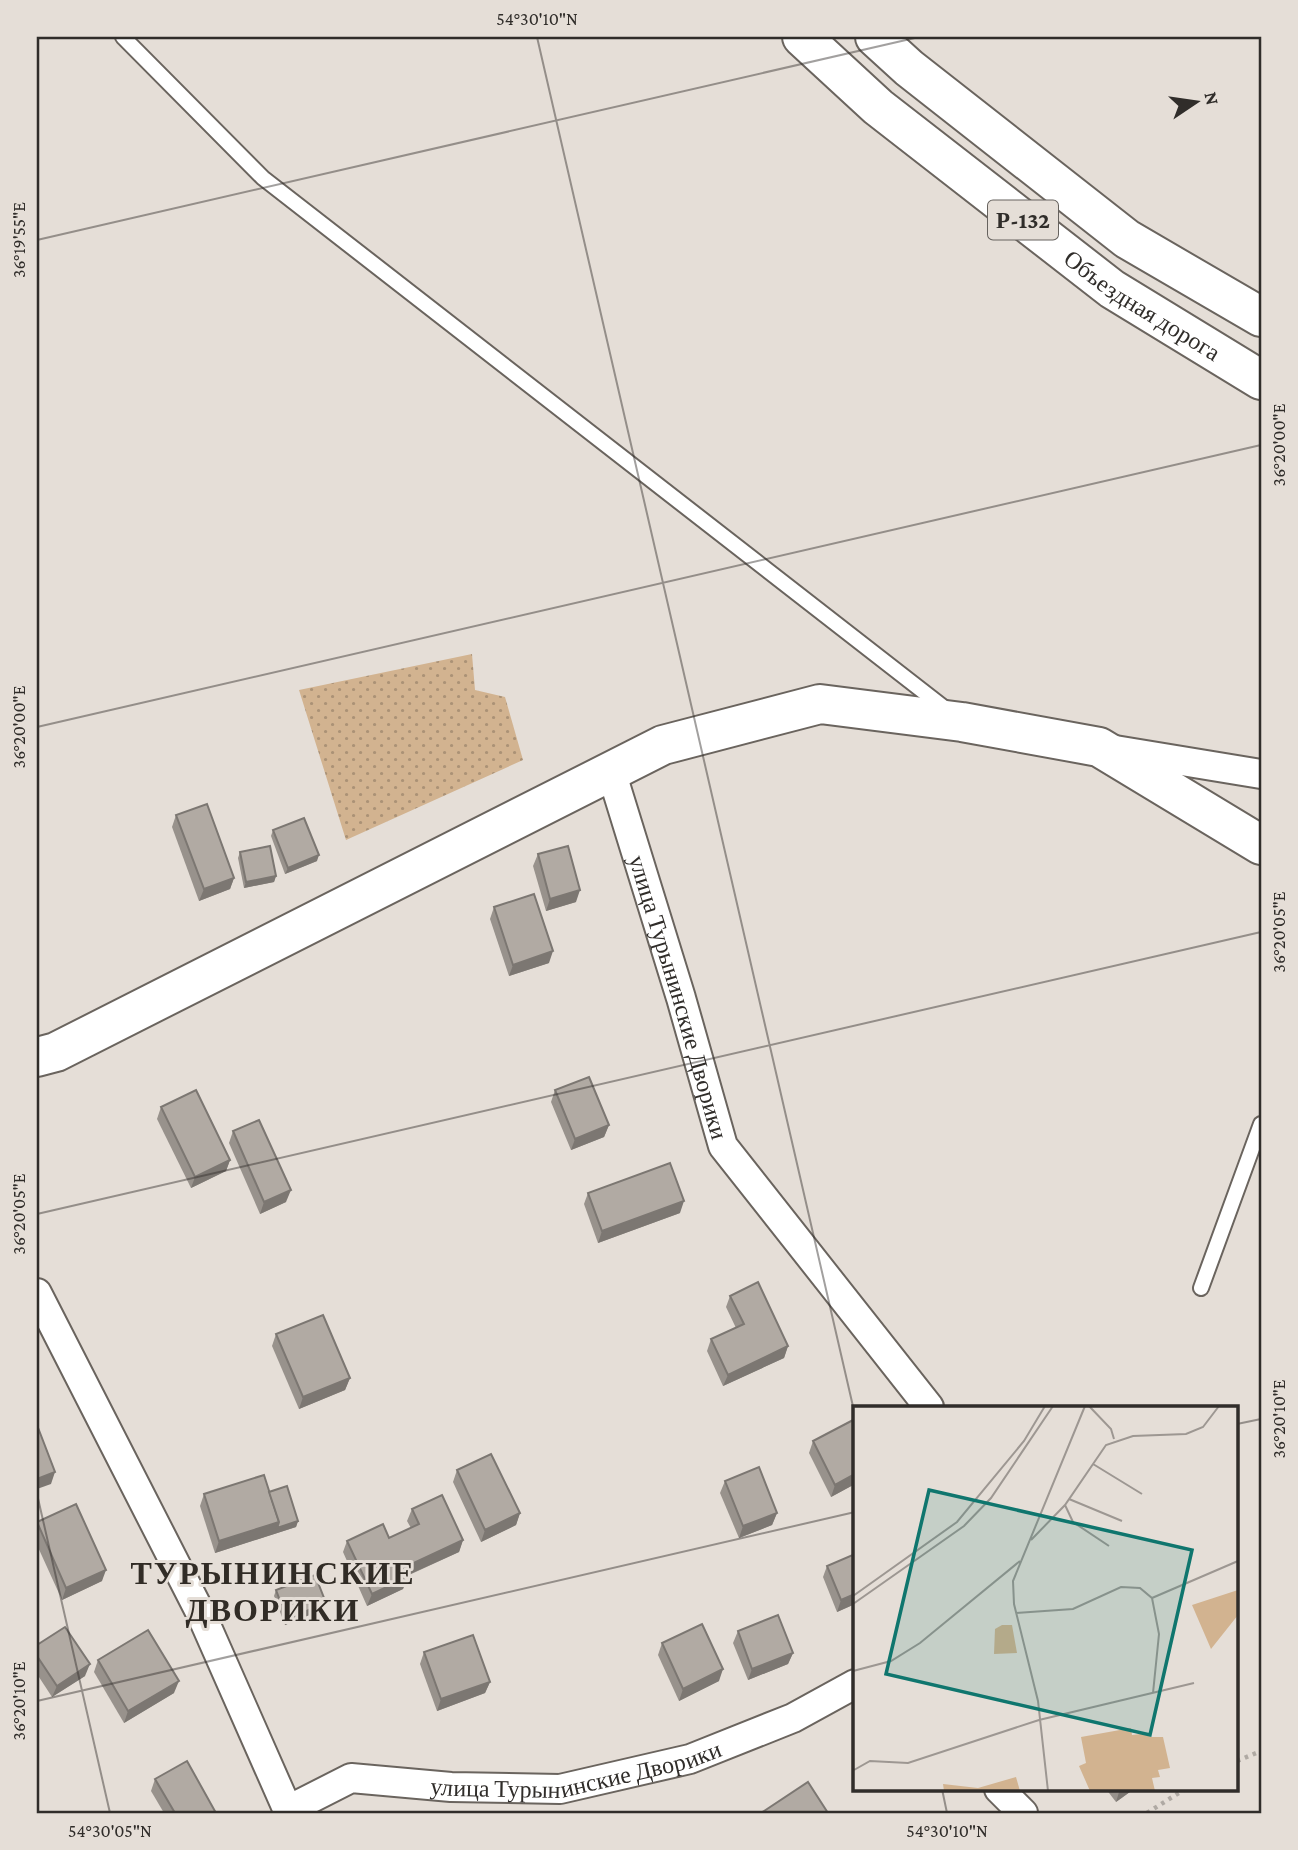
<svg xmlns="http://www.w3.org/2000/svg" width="1298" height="1850" font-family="'Crimson Pro',serif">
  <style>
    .garden { fill: url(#garden-dots) }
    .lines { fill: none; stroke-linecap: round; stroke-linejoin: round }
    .lane-casing { stroke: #6a645e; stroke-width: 18 }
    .street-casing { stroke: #6a645e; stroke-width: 32 }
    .secondary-casing { stroke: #6a645e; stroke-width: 42 }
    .highway-casing { stroke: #6a645e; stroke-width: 42 }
    .path { stroke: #afa9a3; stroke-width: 4.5; stroke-dasharray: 3.5 5; stroke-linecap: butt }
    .lane { stroke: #fff; stroke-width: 14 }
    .street { stroke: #fff; stroke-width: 28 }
    .secondary { stroke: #fff; stroke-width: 38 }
    .highway { stroke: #fff; stroke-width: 38 }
    .wall { fill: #98928c }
    .shaded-wall { fill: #7c7772 }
    .building { fill: #b1aaa3; stroke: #7c7772; stroke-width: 2 }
    .ticks { fill: none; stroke: #302d2a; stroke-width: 2; stroke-opacity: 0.45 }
    .labels { text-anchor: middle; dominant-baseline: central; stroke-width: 6; stroke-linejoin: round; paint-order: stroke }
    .shield { fill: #e5ded7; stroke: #66625e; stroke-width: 2 }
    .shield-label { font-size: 23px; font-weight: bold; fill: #302d2a }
    .street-label { font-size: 24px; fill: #302d2a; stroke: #e5ded7 }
    .district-label { font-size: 32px; font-weight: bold; letter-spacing: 2px; fill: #312c26; stroke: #e5ded7 }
    .inset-road { fill: none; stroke: #9d9792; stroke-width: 2 }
    .view { fill: #0f766e; fill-opacity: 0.15; stroke: #0f766e; stroke-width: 3.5 }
    .inset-edge { fill: none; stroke: #302d2a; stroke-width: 3.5 }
    .neatline { fill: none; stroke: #302d2a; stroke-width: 2.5 }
    .ticks-label { font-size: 18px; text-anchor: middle; fill: #302d2a }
  </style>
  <defs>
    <pattern id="garden-dots" width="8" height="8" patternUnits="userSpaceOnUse" patternTransform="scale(1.75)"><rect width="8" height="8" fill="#d2b390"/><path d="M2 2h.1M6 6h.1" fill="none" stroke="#ab9276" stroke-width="1.8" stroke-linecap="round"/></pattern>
  </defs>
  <rect width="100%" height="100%" fill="#e5ded7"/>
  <path class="garden" d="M472 654 475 690 505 697 523 760 346 840 299 690Z"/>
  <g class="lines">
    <defs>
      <g id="lane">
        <path d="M123 37 263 178 947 710"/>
        <path d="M1201 1288 1261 1124"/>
      </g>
      <g id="street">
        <path d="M1115 750 1261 774"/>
        <path id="s1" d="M611 771 681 998 723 1146 929 1407"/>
        <path d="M37 1293 202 1616 289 1813"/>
        <path d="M999 1789 1023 1813"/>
        <path id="s2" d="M288 1810 351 1778 451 1787 560 1789 690 1759 793 1718 855 1684"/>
      </g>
      <path id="secondary" d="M37 1057 56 1052 663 745 820 704 962 722 1099 747 1261 845"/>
      <g id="highway">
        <path id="s3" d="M802 37 878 107 1112 289 1261 380"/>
        <path d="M875 37 909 68 1127 239 1261 317"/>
      </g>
    </defs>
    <use href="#lane" class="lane-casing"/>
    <use href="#street" class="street-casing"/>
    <use href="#secondary" class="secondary-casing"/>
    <use href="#highway" class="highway-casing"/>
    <g class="path">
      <path d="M1237 1761 1261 1751"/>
      <path d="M1147 1813 1185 1789"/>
    </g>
    <use href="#lane" class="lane"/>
    <use href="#street" class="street"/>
    <use href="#secondary" class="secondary"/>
    <use href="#highway" class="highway"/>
  </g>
  <g class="wall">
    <path d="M176 815 234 878 230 889 199 901 172 827Z"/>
    <path d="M273 830 317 861 285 874 271 836Z"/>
    <path d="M240 852 276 876 274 882 244 888 238 858Z"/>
    <path d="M538 854 576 902 546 911 533 866Z"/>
    <path d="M494 907 549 963 509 976 490 919Z"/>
    <path d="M555 1090 609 1125 604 1137 571 1150 551 1102Z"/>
    <path d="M161 1107 230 1160 226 1171 191 1188 157 1119Z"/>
    <path d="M233 1131 286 1202 260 1214 229 1143Z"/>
    <path d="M588 1193 680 1213 598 1243 584 1204Z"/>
    <path d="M730 1296 788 1346 784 1358 723 1386 707 1351 711 1339 736 1328 726 1307Z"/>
    <path d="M276 1334 350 1378 345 1390 299 1409 272 1346Z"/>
    <path d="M855 1419V1484L831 1497 809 1453 813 1441Z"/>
    <path d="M457 1470 520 1513 516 1525 481 1542 453 1482Z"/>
    <path d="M725 1481 777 1513 772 1525 739 1538 720 1493Z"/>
    <path d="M269 1492 298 1521 296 1527 215 1553 200 1506 204 1494Z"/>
    <path d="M412 1509 463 1540 459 1552 407 1576 403 1589 367 1606 343 1552 347 1541 389 1538 411 1528 407 1521Z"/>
    <path d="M37 1522 102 1581 62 1600 37 1545Z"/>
    <path d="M827 1566 855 1604 837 1612 823 1577Z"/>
    <path d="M276 1590 324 1609 285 1625 274 1596Z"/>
    <path d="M738 1631 793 1653 788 1664 748 1680 733 1643Z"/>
    <path d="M662 1643 719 1681 679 1701 658 1655Z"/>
    <path d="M37 1645 85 1676 52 1697 37 1674Z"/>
    <path d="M424 1652 490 1682 485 1693 437 1711 420 1664Z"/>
    <path d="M98 1660 174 1693 124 1723 94 1672Z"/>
    <path d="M155 1779 216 1813H164L151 1791Z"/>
    <path d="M1106 1789H1134L1116 1802Z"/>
  </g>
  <g class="shaded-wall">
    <path d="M319 855 317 861 285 874 288 868Z"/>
    <path d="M276 876 274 882 244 888 246 882Z"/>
    <path d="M234 878 230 889 199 901 204 889Z"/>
    <path d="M580 890 576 902 546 911 550 899Z"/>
    <path d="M553 951 549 963 509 976 513 965Z"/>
    <path d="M609 1125 604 1137 571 1150 575 1139Z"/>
    <path d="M230 1160 226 1171 191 1188 195 1177Z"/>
    <path d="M291 1190 286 1202 260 1214 264 1202Z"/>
    <path d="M684 1201 680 1213 598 1243 602 1231Z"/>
    <path d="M788 1346 784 1358 723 1386 728 1375Z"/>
    <path d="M350 1378 345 1390 299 1409 303 1397Z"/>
    <path d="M55 1472 51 1484 37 1489V1479Z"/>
    <path d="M855 1474V1484L831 1497 835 1485Z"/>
    <path d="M520 1513 516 1525 481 1542 485 1530Z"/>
    <path d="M777 1513 772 1525 739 1538 743 1526Z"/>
    <path d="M298 1521 296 1527 215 1553 219 1541 279 1522Z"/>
    <path d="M463 1540 459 1552 399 1579 403 1568Z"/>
    <path d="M106 1570 102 1581 62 1600 66 1588Z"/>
    <path d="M408 1577 403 1589 367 1606 372 1594Z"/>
    <path d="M855 1594V1604L837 1612 841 1600Z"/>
    <path d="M326 1603 324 1609 285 1625 287 1619Z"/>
    <path d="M793 1653 788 1664 748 1680 752 1669Z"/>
    <path d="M90 1664 85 1676 52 1697 57 1686Z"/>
    <path d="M723 1669 719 1681 679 1701 683 1689Z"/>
    <path d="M179 1681 174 1693 124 1723 128 1711Z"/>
    <path d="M490 1682 485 1693 437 1711 441 1699Z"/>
    <path d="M1120 1789H1134L1116 1802Z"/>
  </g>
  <g class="building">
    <path d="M207 804 234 878 204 889 176 815Z"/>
    <path d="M304 818 319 855 288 868 273 830Z"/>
    <path d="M270 846 276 876 246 882 240 852Z"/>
    <path d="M568 846 580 890 550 899 538 854Z"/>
    <path d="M534 894 553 951 513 965 494 907Z"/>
    <path d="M589 1077 609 1125 575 1139 555 1090Z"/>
    <path d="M196 1090 230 1160 195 1177 161 1107Z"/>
    <path d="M259 1120 291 1190 264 1202 233 1131Z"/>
    <path d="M670 1163 684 1201 602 1231 588 1193Z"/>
    <path d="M758 1282 788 1346 728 1375 711 1339 744 1324 730 1296Z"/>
    <path d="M323 1315 350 1378 303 1397 276 1334Z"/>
    <path d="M855 1419V1474L835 1485 813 1441Z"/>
    <path d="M37 1425 55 1472 37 1479Z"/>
    <path d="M491 1454 520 1513 485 1530 457 1470Z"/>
    <path d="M759 1467 777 1513 743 1526 725 1481Z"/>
    <path d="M264 1475 279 1522 219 1541 204 1494Z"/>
    <path d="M287 1486 298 1521 277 1528 279 1522 269 1492Z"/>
    <path d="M442 1495 463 1540 403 1568 408 1577 372 1594 347 1541 383 1524 389 1538 419 1524 412 1509Z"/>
    <path d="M76 1504 106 1570 66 1588 37 1522Z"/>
    <path d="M855 1554V1594L841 1600 827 1566Z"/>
    <path d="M315 1575 326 1603 287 1619 276 1590Z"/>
    <path d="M778 1615 793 1653 752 1669 738 1631Z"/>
    <path d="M702 1624 723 1669 683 1689 662 1643Z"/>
    <path d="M65 1627 90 1664 57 1686 37 1656V1645Z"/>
    <path d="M148 1630 179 1681 128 1711 98 1660Z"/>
    <path d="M473 1635 490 1682 441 1699 424 1652Z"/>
    <path d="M187 1761 216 1813H175L155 1779Z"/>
    <path d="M808 1782 828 1813H761Z"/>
  </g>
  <path class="ticks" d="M537 37 855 1415M37 240 919 37M37 727 1261 445M37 1214 1261 932M1237 1424 1261 1419M37 1494 110 1813M37 1701 855 1512M942 1789 947 1813"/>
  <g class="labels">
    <rect class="shield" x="988" y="200.5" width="70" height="39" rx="5"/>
    <g class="shield-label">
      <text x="1023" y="220">Р-132</text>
    </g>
    <g class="street-label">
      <text stroke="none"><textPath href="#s3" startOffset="434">Объездная дорога</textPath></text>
      <text stroke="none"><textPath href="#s1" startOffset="236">улица Турынинские Дворики</textPath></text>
      <text stroke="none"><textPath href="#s2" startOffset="298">улица Турынинские Дворики</textPath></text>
    </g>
    <g class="district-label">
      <text x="273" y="1573">ТУРЫНИНСКИЕ<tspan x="273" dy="37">ДВОРИКИ</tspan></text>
    </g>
  </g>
  <g transform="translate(853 1406)">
    <rect width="385" height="385" fill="#e5ded7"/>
    <path d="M385 184V209L358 243 339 199ZM149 219H159L164 247 141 248 142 223ZM278 322 279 329 296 327 297 331H310L317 362 305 364 307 371 299 372 302 385H237L226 360 233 357 228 331ZM163 371 167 385H91L90 378 125 382Z" fill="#d2b390"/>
    <path class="inset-road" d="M236 0 258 23 261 33M240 58 289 88M216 93 269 115M212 99 220 116 256 140M178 134 212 99 253 39 280 30 333 28 350 21 366 0M0 190 104 116 171 35 192 0M299 192 306 228 300 287M0 198 111 120 138 92 200 0M163 207 220 203 268 181 287 182 299 192 385 155M0 265 38 255 67 237 167 155M1 364 17 355 55 357 186 314 341 277M195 385 185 295 161 198 160 175 232 0"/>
    <path class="view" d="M76 84 339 144 297 329 33 268Z"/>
    <rect width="385" height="385" class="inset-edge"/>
  </g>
  <rect width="1298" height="1850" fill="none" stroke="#e5ded7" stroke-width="77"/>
  <g transform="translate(1196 102) rotate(77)" stroke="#e5ded7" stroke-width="5" paint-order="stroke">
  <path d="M0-5L12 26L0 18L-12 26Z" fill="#302d2a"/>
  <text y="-10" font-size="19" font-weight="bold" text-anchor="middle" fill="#302d2a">N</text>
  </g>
  <rect x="38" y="38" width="1222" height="1774" class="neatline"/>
  <g class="ticks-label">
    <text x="537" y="25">54°30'10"N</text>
    <text transform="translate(19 240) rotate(-90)" y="6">36°19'55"E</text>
    <text transform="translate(1279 445) rotate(-90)" y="6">36°20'00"E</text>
    <text transform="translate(19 727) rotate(-90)" y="6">36°20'00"E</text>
    <text transform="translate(1279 932) rotate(-90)" y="6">36°20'05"E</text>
    <text transform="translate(19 1214) rotate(-90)" y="6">36°20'05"E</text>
    <text transform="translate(1279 1419) rotate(-90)" y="6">36°20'10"E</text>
    <text transform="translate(19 1701) rotate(-90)" y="6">36°20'10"E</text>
    <text x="110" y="1837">54°30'05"N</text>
    <text x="947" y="1837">54°30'10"N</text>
  </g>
</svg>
